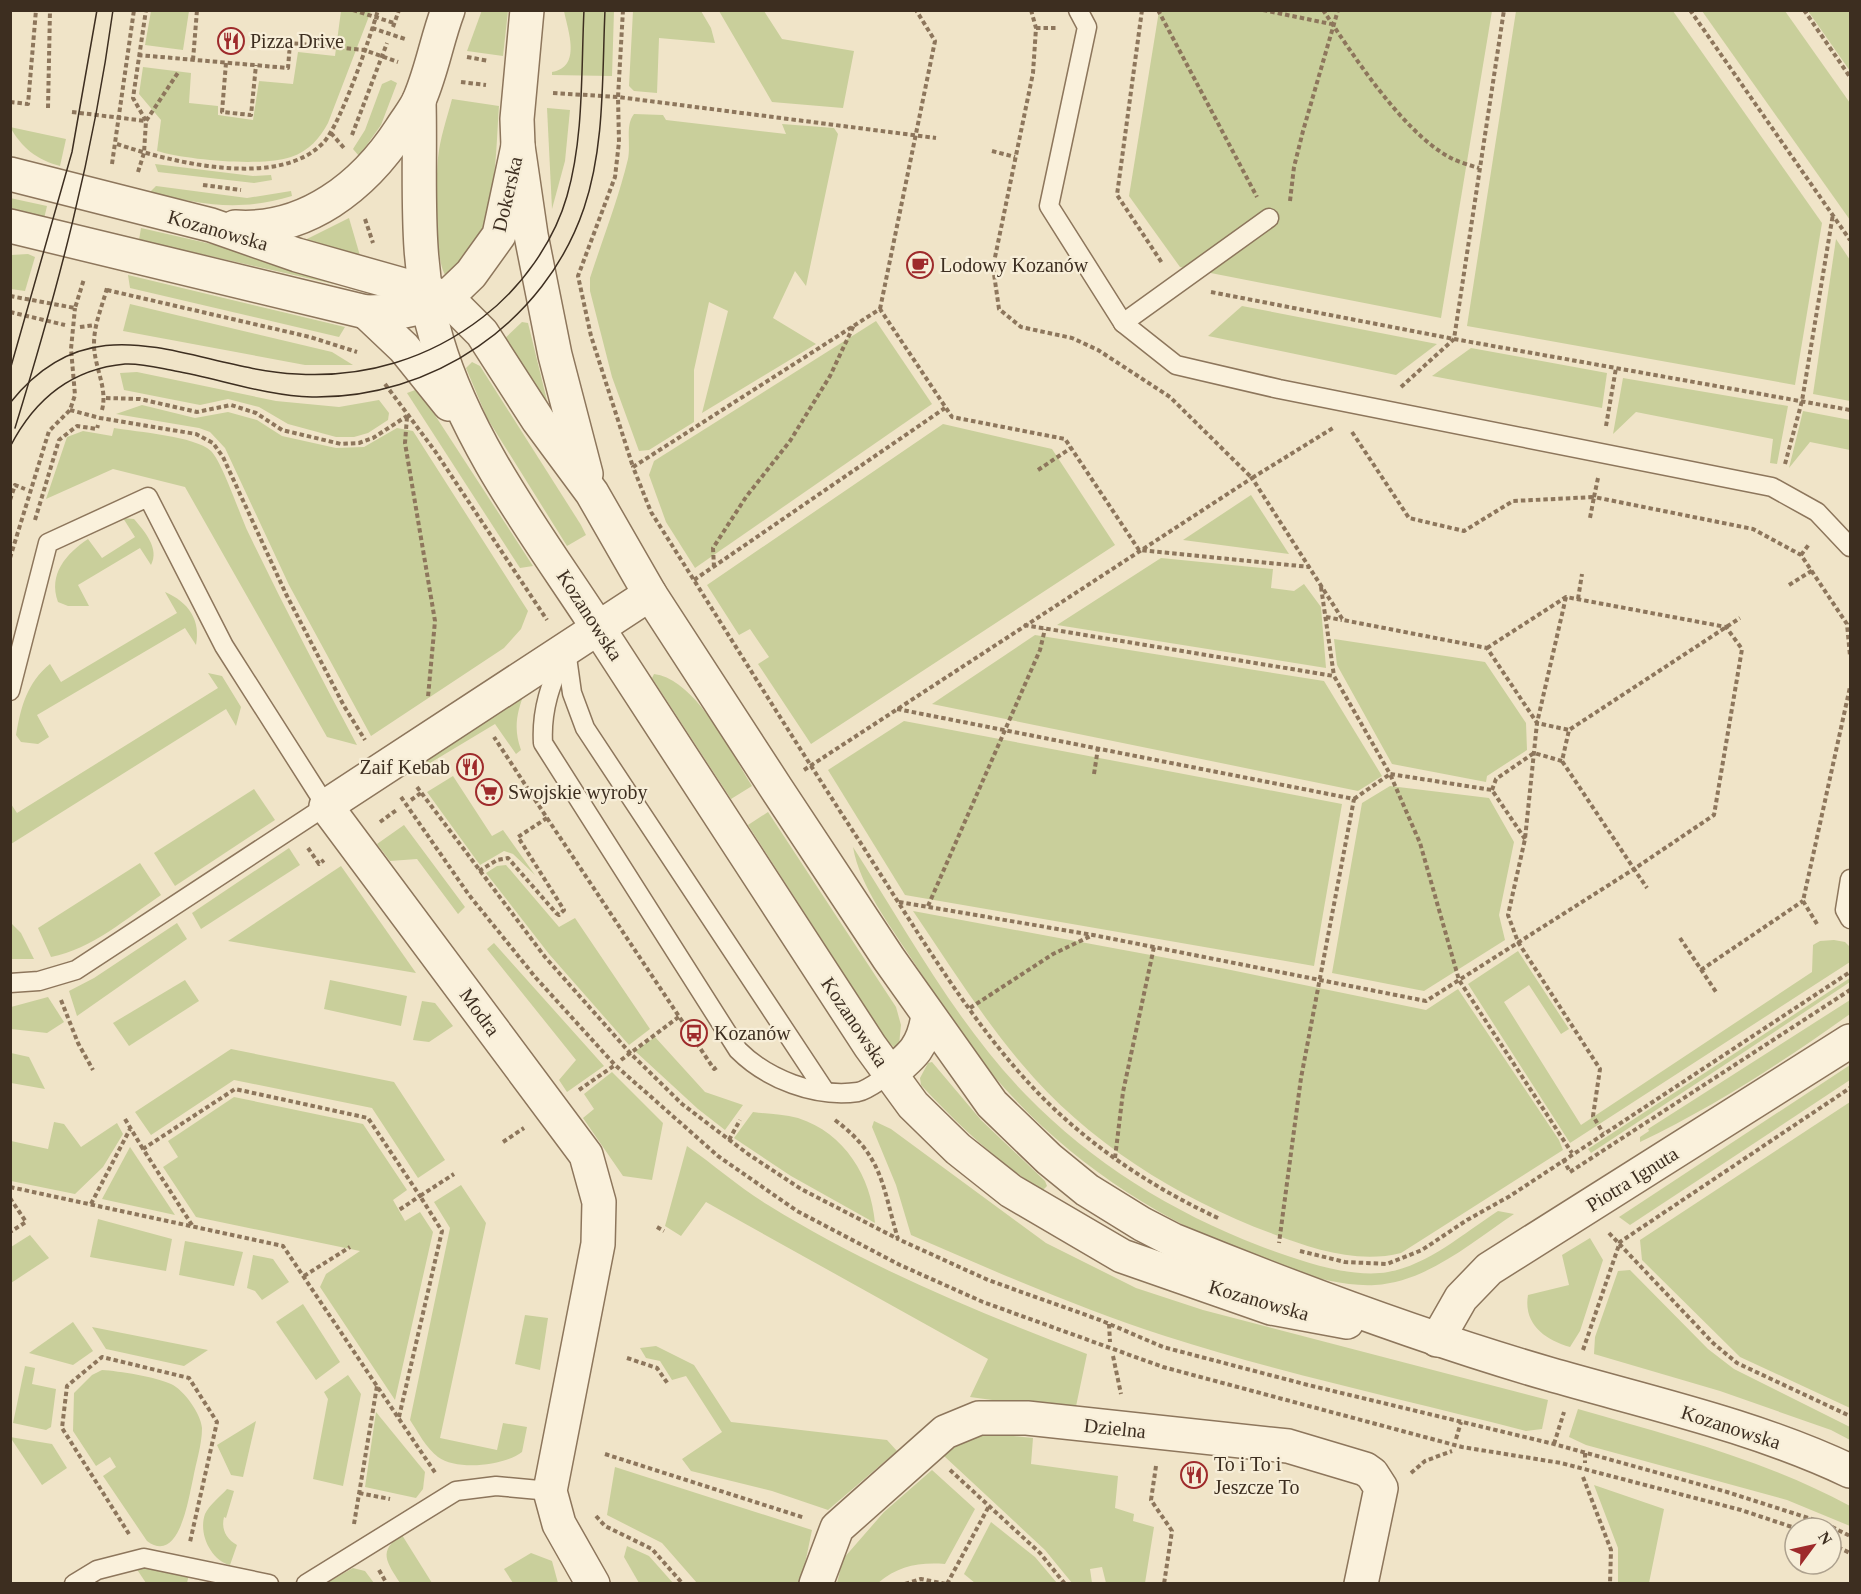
<svg xmlns="http://www.w3.org/2000/svg" width="1861" height="1594" font-family="'Times New Roman',serif">
  <style>
    .green { fill: #c9cf9b }
    .lines { fill: none; stroke-linecap: round; stroke-linejoin: round }
    .lane-casing { stroke: #8d765c; stroke-width: 21 }
    .street-casing { stroke: #8d765c; stroke-width: 36 }
    .path { stroke: #8d765c; stroke-width: 4; stroke-dasharray: 4.5 3; stroke-linecap: butt }
    .lane { stroke: #faf1dc; stroke-width: 18 }
    .street { stroke: #faf1dc; stroke-width: 33 }
    .tram { stroke: #3d2e20; stroke-width: 1.5 }
    .labels { text-anchor: middle; dominant-baseline: central; stroke-width: 4.5; stroke-linejoin: round; paint-order: stroke }
    .poi-label { font-size: 20px; fill: #3d2e20; stroke: #f7eed8; text-anchor: start }
    .street-label { font-size: 20px; fill: #3d2e20; stroke: #f7eed8 }
  </style>
  <rect width="100%" height="100%" fill="#f0e4c8"/>
  <g class="green">
    <path d="M482 10 508 11 503 56 467 51Z"/>
    <path d="M151 11H189L183 50 145 45Z"/>
    <path d="M341 11H371L328 123C320 138 309 151 291 157 262 167 187 160 157 151L161 120 139 94 143 67 191 73 189 103 218 106V115L253 120 259 81 293 84 298 52 335 56Z"/>
    <path d="M564 11H614L612 76 552 75V72C582 67 568 31 564 11Z"/>
    <path d="M633 11H701L711 28 715 43 659 38 657 93 634 91 629 86Z"/>
    <path d="M719 11H764L782 39 854 51 843 108 772 102Z"/>
    <path d="M1159 11H1492L1441 318 1180 267 1129 196Z"/>
    <path d="M1516 11H1673L1822 223 1795 385 1467 326Z"/>
    <path d="M1702 11H1785L1850 103V220Z"/>
    <path d="M1808 11H1850V71Z"/>
    <path d="M391 80 397 83 381 125 359 156 353 149 365 130 382 84Z"/>
    <path d="M452 99 499 106C495 157 498 248 446 276 434 262 436 179 438 158 440 138 447 118 452 99Z"/>
    <path d="M547 108 570 110 565 161 552 209Z"/>
    <path d="M634 114 663 115 666 120 786 134 782 124 834 128 838 134 806 286 795 271 773 318 816 344 702 413 728 311 709 302 694 370V422L649 450 639 451 612 377 590 291V278C603 238 618 200 628 159 631 144 625 125 634 114Z"/>
    <path d="M10 127 66 139 60 166C37 160 22 148 10 127Z"/>
    <path d="M155 164 253 176 271 175 272 180 254 183 158 172Z"/>
    <path d="M156 186 247 198 291 191 292 196C239 212 202 205 150 192Z"/>
    <path d="M10 198 47 206 44 219 11 209Z"/>
    <path d="M349 218 361 259 301 242Z"/>
    <path d="M141 228 346 275 352 286 347 287 139 240Z"/>
    <path d="M1836 239 1850 260V401L1813 394Z"/>
    <path d="M28 254 35 257 25 291 11 289V255Z"/>
    <path d="M128 275 345 327 339 337 130 288Z"/>
    <path d="M130 304 332 352 353 365H305L123 331Z"/>
    <path d="M1242 306 1437 344 1396 375 1208 336Z"/>
    <path d="M876 321 932 404 695 568 666 522 649 475 654 461Z"/>
    <path d="M522 322 528 323 529 327 550 413 501 342Z"/>
    <path d="M1471 348 1607 373 1602 408 1432 376Z"/>
    <path d="M472 362 480 366 581 525 586 535 567 546 487 418 466 368Z"/>
    <path d="M137 372 276 401 339 407 379 400 389 413 388 420 368 433 354 437H336L288 424 259 407 228 399 200 405 124 390 120 373Z"/>
    <path d="M1623 378 1788 406 1777 464 1770 463 1773 439 1636 412 1613 434Z"/>
    <path d="M418 389 533 566 520 568 407 393Z"/>
    <path d="M142 405 195 418 228 412 257 420 282 436 336 448 364 447 397 428 413 431 528 611 521 629 504 648 371 736 289 585 225 448 210 432 199 428 116 414Z"/>
    <path d="M1803 411 1850 420V450L1810 442 1789 468Z"/>
    <path d="M943 424 1052 449 1115 545 811 744 758 664 769 657 750 629 739 635 707 585Z"/>
    <path d="M114 428C137 432 195 436 211 451 222 462 239 512 247 530 282 603 319 674 357 745L327 737 185 487 113 469 46 499 67 437 83 431 112 436Z"/>
    <path d="M1251 495 1289 554 1183 540Z"/>
    <path d="M123 518 134 519C144 531 160 548 151 565L140 548 78 585 89 606H68L58 602C48 574 66 554 88 539L102 558 135 537Z"/>
    <path d="M1161 558 1273 569 1271 588 1294 591 1304 584 1321 607 1326 668 1057 625Z"/>
    <path d="M165 592C189 602 201 621 196 645L185 628 37 715 49 737 38 744 21 742 16 735C21 706 27 683 50 664L61 682 177 613Z"/>
    <path d="M1035 635 1324 681 1382 776 1358 791 932 704Z"/>
    <path d="M1334 639 1485 662 1526 723 1527 750 1487 776 1486 782 1392 764 1337 665Z"/>
    <path d="M208 673 222 676 241 707 236 726 226 709 11 844V804L17 813 218 688Z"/>
    <path d="M654 674C696 679 731 753 752 786L731 799 652 678Z"/>
    <path d="M525 691C517 712 513 728 521 750L516 754 495 724 420 769 413 762Z"/>
    <path d="M904 721 1342 804 1314 966 905 895 828 770Z"/>
    <path d="M453 776 492 836 503 830 535 875 513 854 504 851 480 865 427 792Z"/>
    <path d="M1390 786 1489 798 1514 842 1499 915 1505 940 1424 991 1332 973 1362 803Z"/>
    <path d="M254 789 275 820 175 886 154 853Z"/>
    <path d="M768 812 896 1007 901 1025 899 1045 895 1048 887 1041 748 825Z"/>
    <path d="M404 825 465 907 458 914 417 859 390 861 377 844Z"/>
    <path d="M853 847C907 931 956 1023 1026 1095 1092 1163 1172 1212 1260 1246 1295 1259 1350 1279 1388 1272 1428 1265 1464 1233 1498 1211L1514 1214C1472 1242 1427 1282 1375 1285 1335 1287 1293 1271 1256 1257 1154 1219 1063 1157 992 1074 962 1039 937 997 911 958 890 925 860 887 853 847Z"/>
    <path d="M289 848 300 865 201 929 192 913Z"/>
    <path d="M140 863 161 895C127 918 92 949 51 957L38 928Z"/>
    <path d="M506 865 559 927 575 918 650 1029 629 1045 549 954 486 873 497 866Z"/>
    <path d="M341 866 416 973 228 941Z"/>
    <path d="M913 911 1226 969 1426 1010 1458 989 1559 1140 1563 1150 1401 1253C1358 1264 1313 1249 1273 1234 1177 1198 1087 1142 1021 1063 981 1016 948 962 913 911Z"/>
    <path d="M10 922 21 933 34 959H11Z"/>
    <path d="M177 923 187 939 77 1016 69 991 94 978Z"/>
    <path d="M1834 940 1845 942 1850 947V962L1570 1143 1468 984 1518 951 1569 1029 1561 1034 1529 985 1504 1002 1581 1125 1812 972 1813 945 1820 941Z"/>
    <path d="M494 943 604 1066 567 1092 559 1080 576 1060 487 949Z"/>
    <path d="M1850 978V982L1591 1153 1588 1149Z"/>
    <path d="M185 980 199 1001 129 1046 113 1023Z"/>
    <path d="M330 980 407 996 401 1026 324 1009Z"/>
    <path d="M48 997 64 1022 47 1033 11 1029V1007Z"/>
    <path d="M1850 1000V1014C1784 1061 1714 1107 1640 1142V1137L1649 1131 1648 1129Z"/>
    <path d="M422 1001 435 1003 453 1026 429 1042 413 1040Z"/>
    <path d="M655 1037 705 1092 743 1105 725 1130 698 1109 635 1051Z"/>
    <path d="M231 1049 394 1082 445 1160 418 1178 372 1108 234 1080 151 1135 135 1112Z"/>
    <path d="M11 1053 29 1057 45 1089 11 1083Z"/>
    <path d="M932 1062 981 1120 1045 1181 1047 1186 1044 1189 1041 1190C996 1160 958 1125 921 1085L920 1078 928 1063Z"/>
    <path d="M1850 1065V1080L1630 1225 1619 1217Z"/>
    <path d="M612 1072 663 1123 652 1180 623 1176 583 1118 594 1109 584 1094Z"/>
    <path d="M234 1097 363 1124 407 1190 393 1200 405 1221 420 1212 433 1232 395 1400 320 1287 326 1274 360 1251 196 1217 163 1167 178 1157 168 1141Z"/>
    <path d="M1850 1102V1408L1740 1357 1642 1260 1640 1240Z"/>
    <path d="M753 1112C768 1114 783 1114 798 1118 845 1133 871 1177 875 1223L791 1176 734 1138Z"/>
    <path d="M874 1121 891 1129 1046 1243 1136 1288 1203 1310 1548 1400 1542 1429 1526 1431C1406 1400 1283 1374 1165 1336 1078 1308 994 1271 911 1235L896 1185 872 1127Z"/>
    <path d="M54 1122 64 1124 81 1147 117 1123 123 1134 103 1167 75 1194 11 1181V1141L48 1149Z"/>
    <path d="M687 1146C714 1165 740 1188 768 1205 868 1267 977 1312 1087 1354L1075 1411 970 1397 988 1359 706 1202 681 1236 665 1226Z"/>
    <path d="M130 1147 175 1215 102 1199Z"/>
    <path d="M461 1185 486 1223 440 1438 497 1450 503 1423 527 1427 522 1452C504 1466 457 1471 438 1457 426 1448 418 1432 410 1420L450 1228 434 1202Z"/>
    <path d="M98 1219 172 1239 166 1271 90 1257Z"/>
    <path d="M30 1235 49 1258 11 1283V1247Z"/>
    <path d="M1590 1238 1603 1260 1580 1331 1570 1347C1545 1340 1523 1324 1528 1295L1569 1285 1562 1255Z"/>
    <path d="M185 1241 243 1252 234 1286 179 1275Z"/>
    <path d="M253 1255 273 1259 289 1282 262 1300 255 1291 247 1288Z"/>
    <path d="M1630 1270 1708 1349 1734 1369 1850 1427V1440L1831 1430 1720 1391 1594 1354 1595 1337 1618 1271Z"/>
    <path d="M303 1304 340 1362 316 1380 276 1322Z"/>
    <path d="M525 1315 548 1318 540 1370 515 1364Z"/>
    <path d="M73 1322 93 1351 73 1365 29 1353Z"/>
    <path d="M92 1327 208 1350 184 1366 106 1349Z"/>
    <path d="M656 1346 694 1365 731 1422 887 1440 897 1451 828 1510 772 1491 691 1471 682 1459 722 1432 686 1376 672 1380 660 1361 646 1358 640 1348Z"/>
    <path d="M25 1366 35 1368 32 1384 56 1389 51 1427 46 1430 13 1423Z"/>
    <path d="M102 1370C119 1371 156 1377 171 1384 184 1390 201 1414 202 1428 202 1445 196 1462 193 1479 189 1495 180 1566 147 1541L103 1476 116 1467 110 1457 96 1466 73 1431 74 1393 92 1375Z"/>
    <path d="M348 1375 361 1394 343 1486 313 1479 328 1399 324 1392Z"/>
    <path d="M1578 1409C1671 1436 1765 1460 1850 1506V1526L1787 1500 1586 1445 1569 1437Z"/>
    <path d="M376 1412 425 1472 423 1489 416 1498 365 1487Z"/>
    <path d="M256 1421 243 1477 231 1475 217 1445Z"/>
    <path d="M986 1433 1033 1438 1031 1464 1118 1476 1115 1508 1134 1514 1133 1521 1154 1527 1145 1583H1106L1102 1567 1090 1569 1092 1583H1072L1045 1550 944 1456 963 1440Z"/>
    <path d="M10 1437 52 1444 67 1468 42 1485Z"/>
    <path d="M615 1467 812 1530 801 1583H697L662 1543 607 1515Z"/>
    <path d="M932 1470 975 1509 945 1564C919 1562 898 1566 878 1583H837L843 1559 884 1512Z"/>
    <path d="M1594 1485 1664 1509 1649 1583H1618V1548Z"/>
    <path d="M227 1489 234 1491 226 1518 224 1517C221 1529 226 1539 237 1545L230 1565C211 1560 198 1534 205 1514 209 1505 221 1496 227 1489Z"/>
    <path d="M991 1522 1035 1557 1057 1583H975L964 1574Z"/>
    <path d="M402 1535 432 1583H400C387 1562 377 1551 402 1535Z"/>
    <path d="M627 1546 649 1556 673 1583H639L624 1557Z"/>
    <path d="M531 1553 552 1561 558 1583H513L504 1569Z"/>
    <path d="M134 1565 189 1574 187 1583H146Z"/>
    <path d="M353 1568 365 1571 374 1583H326Z"/>
  </g>
  <g class="lines">
    <defs>
      <g id="lane">
        <path d="M1078 10 1087 27 1049 206 1123 323 1176 365 1279 389 1772 487 1817 512 1850 547"/>
        <path d="M1123 323 1269 218"/>
        <path d="M566 650 572 693 585 728 825 1091"/>
        <path d="M564 653C551 684 541 709 543 743L738 1050C767 1079 815 1098 858 1092 868 1090 881 1079 890 1074"/>
        <path d="M10 691 48 543 148 497 224 646 326 806 76 970 39 981 10 983"/>
        <path d="M1850 879 1845 910 1850 919"/>
        <path d="M74 1584 97 1570 144 1558 269 1584"/>
        <path d="M306 1584 456 1491 496 1486 550 1491"/>
      </g>
      <g id="street">
        <path d="M527 10 517 119 518 146 531 235 555 355 586 474"/>
        <path d="M419 101C421 182 413 262 437 341 468 446 541 540 600 631 690 769 780 908 870 1046L913 1105 958 1149 1011 1191 1122 1256 1271 1308 1347 1322"/>
        <path d="M10 174 211 225 297 255 435 294 459 310 482 333 538 420 592 493 650 594 776 788 889 959 992 1104 1049 1159 1087 1190 1142 1224 1173 1240C1296 1290 1421 1337 1549 1374 1650 1403 1755 1426 1850 1471"/>
        <path d="M10 226 366 312 405 311 428 306 444 300 471 274 499 235 518 146"/>
        <path d="M235 227C306 232 364 186 401 129 407 119 416 109 420 98 432 70 437 39 448 10"/>
        <path d="M366 312 404 348 449 404"/>
        <path d="M890 1074C913 1055 923 1047 928 1016"/>
        <path d="M1437 1340 1461 1298 1489 1269 1850 1041"/>
        <path d="M593 1584 559 1524 550 1491 598 1244 599 1202 586 1155 326 806 650 594"/>
        <path d="M816 1584 837 1528 945 1432 979 1418H1027L1288 1446 1365 1469 1372 1474 1381 1488 1361 1584"/>
      </g>
    </defs>
    <use href="#lane" class="lane-casing"/>
    <use href="#street" class="street-casing"/>
    <g class="path">
      <path d="M353 10 394 23"/>
      <path d="M623 10 618 97 619 142 615 177 578 276 591 336 633 467"/>
      <path d="M1031 10 1036 28 1033 73 993 267 999 309 1021 327 1072 338 1098 350 1170 397 1252 478 1333 428"/>
      <path d="M1142 10 1117 195 1162 263"/>
      <path d="M1158 10 1257 197"/>
      <path d="M1263 10 1331 24"/>
      <path d="M1323 10C1353 55 1402 131 1449 157 1458 162 1469 165 1479 168"/>
      <path d="M1690 10 1850 240"/>
      <path d="M1804 10 1850 77"/>
      <path d="M393 27 399 10"/>
      <path d="M372 28 405 39"/>
      <path d="M1036 28H1058"/>
      <path d="M138 55 288 68 290 43 364 50 398 62"/>
      <path d="M467 57 489 61"/>
      <path d="M193 60 197 10"/>
      <path d="M226 63 222 112 251 115 256 65"/>
      <path d="M461 82 486 85"/>
      <path d="M553 93 618 97 936 138"/>
      <path d="M10 102 28 104 36 10"/>
      <path d="M48 108 50 10"/>
      <path d="M72 112 146 121 179 71"/>
      <path d="M331 133 344 148"/>
      <path d="M352 135 387 43"/>
      <path d="M117 144C171 162 279 190 324 142 341 123 370 38 378 10"/>
      <path d="M992 151 1015 157"/>
      <path d="M112 164 134 10"/>
      <path d="M138 172 144 153 146 121 133 98 146 10"/>
      <path d="M203 185 241 190"/>
      <path d="M1290 201 1294 167 1303 131 1338 10"/>
      <path d="M365 219 373 243"/>
      <path d="M107 290 310 337 357 352"/>
      <path d="M1211 292 1454 339 1850 410"/>
      <path d="M10 296 75 308 84 279"/>
      <path d="M880 309 935 41 916 10"/>
      <path d="M10 312 65 325"/>
      <path d="M80 327 95 325"/>
      <path d="M385 384 435 451 547 620"/>
      <path d="M1401 387 1454 339 1504 10"/>
      <path d="M106 398 140 399 197 412 231 405 256 413 282 430 341 444 359 443 373 438 407 416"/>
      <path d="M70 410 100 418 196 434 213 443 223 457 286 594 344 706 365 740"/>
      <path d="M102 410C108 388 94 367 94 344 94 324 102 307 107 288"/>
      <path d="M407 417 405 443 435 621 428 697"/>
      <path d="M1606 426 1616 368"/>
      <path d="M1352 432 1409 518 1464 531 1513 501 1594 497 1590 518"/>
      <path d="M1785 464 1802 401 1833 214"/>
      <path d="M1038 470 1071 448"/>
      <path d="M1598 478 1594 497 1753 529 1801 555 1847 624 1850 656"/>
      <path d="M10 500 15 485 25 489"/>
      <path d="M35 520 59 440 77 426 97 429 98 425"/>
      <path d="M1801 555 1810 543"/>
      <path d="M10 558 49 431 70 410 75 395 71 349 75 308"/>
      <path d="M714 567 713 548 746 497 790 441 830 376 854 325"/>
      <path d="M694 580 945 408"/>
      <path d="M1789 585 1813 570"/>
      <path d="M1321 587 1334 676"/>
      <path d="M1566 597 1537 723 1525 839 1508 915 1518 942 1600 1069 1593 1116 1603 1133"/>
      <path d="M1578 599 1582 574"/>
      <path d="M1326 617 1342 620"/>
      <path d="M1024 625 1334 676 1390 774 1492 790 1525 839"/>
      <path d="M1487 648 1566 597 1726 627 1742 649 1714 815 1634 869 1647 888"/>
      <path d="M897 709 1354 799 1301 1078 1279 1243"/>
      <path d="M804 770 1252 478 1343 620 1487 648 1537 723 1569 730"/>
      <path d="M1094 774 1098 748"/>
      <path d="M417 787 545 957 630 1053 682 1104 748 1154 801 1189 898 1239"/>
      <path d="M1492 790 1496 779 1534 753 1562 761 1569 730 1740 618"/>
      <path d="M401 797 469 895 536 978 615 1065 718 1156 797 1211 900 1265 983 1302 1163 1367 1462 1447 1561 1463 1741 1510 1795 1528"/>
      <path d="M1354 799 1390 774 1420 843 1459 980 1572 1153"/>
      <path d="M411 800 421 793"/>
      <path d="M547 818 714 1069 717 1067"/>
      <path d="M380 822 398 809"/>
      <path d="M308 848 319 864 324 860"/>
      <path d="M479 871 497 860 508 858 556 913 559 915 564 910 518 837 547 818 494 737"/>
      <path d="M899 902 1093 935 1426 1001 1634 869 1562 761"/>
      <path d="M928 906 1040 650 1045 629"/>
      <path d="M1817 924 1803 901 1850 687"/>
      <path d="M1680 938 1716 992"/>
      <path d="M1701 970 1803 901"/>
      <path d="M61 1000 78 1043 93 1070"/>
      <path d="M970 1008 1053 954 1093 935"/>
      <path d="M621 1060 680 1016"/>
      <path d="M579 1090 615 1065"/>
      <path d="M125 1119 143 1149"/>
      <path d="M835 1120C883 1156 882 1185 898 1239L988 1280 1100 1320 1163 1347 1308 1385 1554 1444 1727 1492 1824 1523 1850 1536"/>
      <path d="M729 1140 740 1120"/>
      <path d="M503 1142 524 1128"/>
      <path d="M1115 1158 1123 1092 1154 947"/>
      <path d="M1563 1159 1570 1172"/>
      <path d="M1570 1172 1850 990"/>
      <path d="M10 1187 283 1246 436 1474"/>
      <path d="M10 1198 26 1222 10 1232"/>
      <path d="M91 1204 130 1129"/>
      <path d="M1218 1218C1153 1188 1090 1146 1040 1095 970 1023 913 924 858 839 788 731 720 621 651 512L633 467 880 309 952 417 1065 439 1139 550 1310 567"/>
      <path d="M192 1225 143 1149 235 1089 368 1118 420 1196 399 1210"/>
      <path d="M657 1227 664 1231"/>
      <path d="M1609 1233 1713 1343 1737 1363 1850 1416"/>
      <path d="M1300 1251 1345 1262 1387 1264 1422 1250 1467 1220 1510 1196 1850 972"/>
      <path d="M304 1276 350 1247"/>
      <path d="M1109 1324 1110 1342"/>
      <path d="M1583 1350 1620 1242 1850 1088"/>
      <path d="M1113 1356 1121 1394"/>
      <path d="M627 1358 657 1368 668 1384"/>
      <path d="M399 1417 442 1231 420 1196 454 1174"/>
      <path d="M1456 1439 1461 1422"/>
      <path d="M1554 1444 1564 1412"/>
      <path d="M1585 1453V1463"/>
      <path d="M605 1454 805 1518"/>
      <path d="M1156 1466 1151 1500 1172 1531 1164 1584"/>
      <path d="M950 1470 1040 1553 1065 1584"/>
      <path d="M1411 1473 1425 1461 1452 1451"/>
      <path d="M1583 1477 1611 1550 1610 1584"/>
      <path d="M359 1493 390 1499"/>
      <path d="M596 1516 605 1526 652 1549 683 1584"/>
      <path d="M354 1524 377 1386"/>
      <path d="M129 1534 62 1428 67 1386 102 1357 189 1378 217 1422 190 1542"/>
      <path d="M1831 1544 1850 1553"/>
      <path d="M379 1570 387 1584"/>
      <path d="M905 1584 921 1579 946 1584"/>
      <path d="M947 1584 989 1506"/>
    </g>
    <use href="#lane" class="lane"/>
    <use href="#street" class="street"/>
    <g class="tram">
      <path d="M10 370 72 152 97 10"/>
      <path d="M10 403C95 295 192 369 297 374 365 378 429 359 483 317 521 288 554 242 567 196 584 137 581 71 584 10"/>
      <path d="M15 428C58 288 93 157 113 10"/>
      <path d="M10 447C34 400 71 369 125 364 141 363 159 368 175 371 220 379 266 396 312 397 432 399 545 323 584 208 605 146 602 76 605 10"/>
    </g>
  </g>
  <defs>
    <symbol id="restaurant-ring" viewBox="-11 -11 22 22"><circle r="9.5" fill="#f7eed8" stroke="#9e2a2b" stroke-width="1.5"/><path d="M-5-6h1v4h1v-4h1v4h1v-4h1v5L-1.5 .5V6h-2V.5L-5-1ZM5-6V6H3V1.5H1.5Q1.5-4 5-6Z" fill="#9e2a2b"/></symbol>
    <symbol id="cafe-ring" viewBox="-11 -11 22 22"><circle r="9.5" fill="#f7eed8" stroke="#9e2a2b" stroke-width="1.5"/><path d="M-5.5-4.5H6V0H3Q3 3.5 0 3.5H-2.5Q-5.5 3.5-5.5 0ZM3-3.2v2h1.7v-2ZM-6 4.5H4V6H-6Z" fill="#9e2a2b"/></symbol>
    <symbol id="supermarket-ring" viewBox="-11 -11 22 22"><circle r="9.5" fill="#f7eed8" stroke="#9e2a2b" stroke-width="1.5"/><path d="M-6-5.5h2.5l.6 2H6L4.5 2H-2.5L-4.4-4H-6ZM-1.5 3.2a1.3 1.3 0 1 0 .1 0ZM3 3.2a1.3 1.3 0 1 0 .1 0Z" fill="#9e2a2b"/></symbol>
    <symbol id="bus-ring" viewBox="-11 -11 22 22"><circle r="9.5" fill="#f7eed8" stroke="#9e2a2b" stroke-width="1.5"/><path d="M-5-6H5V4H4V6H2V4H-2V6H-4V4H-5ZM-3.5-4V0h7V-4ZM-3.5 1.2v1.5H-2V1.2ZM2 1.2v1.5H3.5V1.2Z" fill="#9e2a2b"/></symbol>
  </defs>
  <g fill-rule="evenodd">
    <use href="#restaurant-ring" x="216" y="26" width="30" height="30"/>
    <use href="#cafe-ring" x="905" y="250" width="30" height="30"/>
    <use href="#restaurant-ring" x="455" y="752" width="30" height="30"/>
    <use href="#supermarket-ring" x="474" y="777" width="30" height="30"/>
    <use href="#bus-ring" x="679" y="1018" width="30" height="30"/>
    <use href="#restaurant-ring" x="1179" y="1460" width="30" height="30"/>
  </g>
  <g class="labels">
    <g class="poi-label">
      <text x="250" y="41">Pizza Drive</text>
      <text x="940" y="265">Lodowy Kozanów</text>
      <text x="450" y="767" text-anchor="end">Zaif Kebab</text>
      <text x="508" y="792">Swojskie wyroby</text>
      <text x="714" y="1033">Kozanów</text>
      <text x="1214" y="1464">To i To i<tspan x="1214" dy="23">Jeszcze To</tspan></text>
    </g>
    <g class="street-label">
      <text transform="translate(507 194) rotate(-77)">Dokerska</text>
      <text transform="translate(218 230) rotate(16)">Kozanowska</text>
      <text transform="translate(590 615) rotate(57)">Kozanowska</text>
      <text transform="translate(480 1012) rotate(54)">Modra</text>
      <text transform="translate(855 1022) rotate(56)">Kozanowska</text>
      <text transform="translate(1632 1179) rotate(-32)">Piotra Ignuta</text>
      <text transform="translate(1259 1300) rotate(16)">Kozanowska</text>
      <text transform="translate(1731 1427) rotate(18)">Kozanowska</text>
      <text transform="translate(1115 1428) rotate(6)">Dzielna</text>
    </g>
  </g>
  <rect width="1861" height="1594" fill="none" stroke="#3d2e20" stroke-width="24"/>
  <g transform="translate(1813 1546) rotate(57)"><circle r="28" fill="#f7eed8" stroke="#ada18e" stroke-width="1.5"/>
  <path d="M0-4.5L10 22L0 15L-10 22Z" fill="#9e2a2b"/>
  <text y="-9" font-size="16" font-weight="bold" text-anchor="middle" fill="#3d2e20">N</text>
  </g>
</svg>
